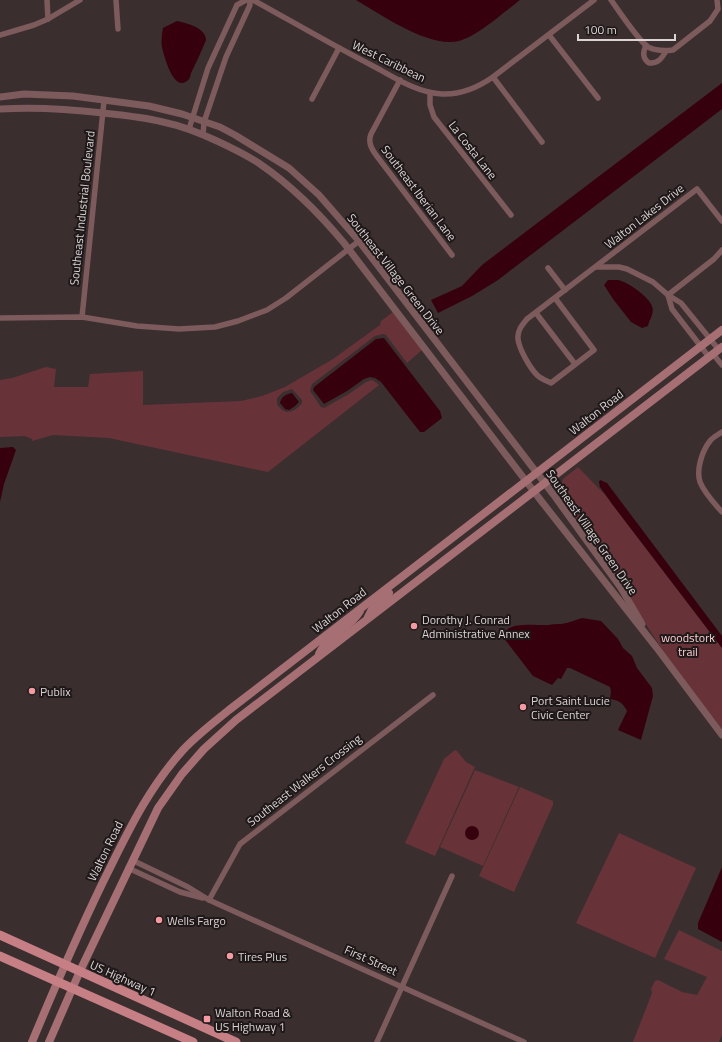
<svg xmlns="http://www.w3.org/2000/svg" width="722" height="1042" font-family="'Titillium Web',sans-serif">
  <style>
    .green { fill: #673339; fill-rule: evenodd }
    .water { fill: #36010d }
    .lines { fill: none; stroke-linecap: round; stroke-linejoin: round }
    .minor { stroke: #7d5a5c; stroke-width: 5.5 }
    .tertiary { stroke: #7d5a5c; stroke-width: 7 }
    .secondary { stroke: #a66f73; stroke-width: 8 }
    .primary { stroke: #c67f84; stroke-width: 9 }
    .poi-dot { fill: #f49aa2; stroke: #1e1818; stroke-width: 1.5 }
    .labels { text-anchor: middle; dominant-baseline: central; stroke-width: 4; stroke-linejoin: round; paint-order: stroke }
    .street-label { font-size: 12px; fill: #dcd3d4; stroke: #1e1818 }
    .poi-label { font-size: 12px; fill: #dcd3d4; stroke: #1e1818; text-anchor: start }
    .park-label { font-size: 12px; fill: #fccdd0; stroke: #1e1818 }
  </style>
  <rect width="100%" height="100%" fill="#3b2e2f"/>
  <g class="green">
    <path d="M393 312 422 350 407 363 386 335 383 334 375 336 312 384 310 391 321 407 324 408 349 394 366 382 371 380 374 381 379 385 268 472 109 438 53 435 32 441V439L25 436 0 437V380L12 378 46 367 56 369 54 387H88L90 374 143 371V405L241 401 262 396 285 387 333 359 380 325 381 321ZM292 389 302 400V403C294 413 284 416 277 404V398L283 392Z"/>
    <path d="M578 467 607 497 722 648V729L668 659 596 545 558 495 563 479Z"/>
    <path d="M455 750 457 751 466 762 475 767 435 856 405 843 444 759Z"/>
    <path d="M475 770 519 787 483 866 440 847Z"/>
    <path d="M520 787 553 801V805L514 892 479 876Z"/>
    <path d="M619 833 696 868 655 958 576 923Z"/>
    <path d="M679 930 722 951V1035L719 1042H633L652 993 651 989 655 981 658 980 682 992 697 995 707 977 664 959Z"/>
  </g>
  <g class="water">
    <path d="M356 0H520C504 12 478 36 459 41 428 48 382 15 356 0Z"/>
    <path d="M177 21C187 23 206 28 206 40 202 50 197 61 192 71 190 74 191 78 188 80 174 94 164 56 162 47 161 42 162 33 163 28Z"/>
    <path d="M722 83V109L498 280 472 296 438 313 431 300 462 286 482 265Z"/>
    <path d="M608 280C611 280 615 280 618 280 628 282 648 296 652 306 655 313 649 320 648 326L642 328 631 322 613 299 604 285Z"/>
    <path d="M384 338 440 411 442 418 424 432H420L381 382 375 378 370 377 364 379 347 391 324 404 313 390 314 387 376 339Z"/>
    <path d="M292 393 299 402 295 406 289 410 285 409 280 403C281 397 286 394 292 393Z"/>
    <path d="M13 447 16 450 4 484 0 502V448Z"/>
    <path d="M600 480 607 483 722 636V648L612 504 600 487 599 482Z"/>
    <path d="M582 618 601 621 618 639 623 648 632 656 637 668 652 688 653 696 641 740 618 730 627 711C623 703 619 700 610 699L611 691 610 687 570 668H567L561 679 558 678 552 685 533 676 503 637C505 620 537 626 548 625 553 624 556 624 561 624 568 623 575 620 582 618Z"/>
    <circle cx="472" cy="833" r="7"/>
    <path d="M722 867V942L698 929V923Z"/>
  </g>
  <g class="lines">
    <g class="minor">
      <path d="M47 0 48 19"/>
      <path d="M116 0 118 29"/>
      <path d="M253 0C293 22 332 45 373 66 394 77 417 93 442 94 461 95 477 88 493 77L594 0"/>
      <path d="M611 0C619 11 638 40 648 47 656 51 665 51 673 50L710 21 718 9 717 0"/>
      <path d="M0 35 34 25 48 19 80 0"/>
      <path d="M549 35 598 98"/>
      <path d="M646 45C643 52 642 58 649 63 658 64 662 58 666 51"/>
      <path d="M493 77 542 142"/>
      <path d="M400 80 371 134C368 142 371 148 376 155L452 255"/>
      <path d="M430 93V105L434 117 511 215"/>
      <path d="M312 99 339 48"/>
      <path d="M189 129 208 68 237 5 246 0"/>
      <path d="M203 135 204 122 226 57 250 5 249 0"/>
      <path d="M596 267H619L627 269 653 282 668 295 681 303 719 350"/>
      <path d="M548 268 565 290"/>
      <path d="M668 295 672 309 709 357"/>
      <path d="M668 295 714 259 722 250"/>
      <path d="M555 298 594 350 551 383C547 381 541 379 537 375 530 368 519 349 518 339 517 331 522 325 527 319L697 189 722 221"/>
      <path d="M536 313 575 364"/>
      <path d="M82 317 104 101"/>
      <path d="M0 318 82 317 137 326 179 329 215 327 238 321 267 310 286 298 359 241"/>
      <path d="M713 354 722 365"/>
      <path d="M722 432C718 435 713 437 710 441 702 451 696 470 700 482 705 494 714 503 722 512"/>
      <path d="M132 860 188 887 209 900 524 1042"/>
      <path d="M128 868 180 892 203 898"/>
      <path d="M209 900 240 844 433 695"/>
      <path d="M377 1042 452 876"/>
    </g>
    <g class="tertiary">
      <path d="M0 97 24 94 73 96 149 106 182 114 220 127 235 135 289 168 319 195 359 241 553 494 621 588 642 624"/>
      <path d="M0 109C34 107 69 109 103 113 123 115 144 117 163 122 182 126 200 133 217 141 232 148 247 155 260 164 292 186 319 213 344 243L542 502 656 647 722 735"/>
    </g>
    <g class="secondary">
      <path d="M368 617 373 607 389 593"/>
      <path d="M319 654C327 635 350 629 360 611"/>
      <path d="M32 1042C54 989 77 936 102 884 126 836 146 791 183 750 197 735 213 723 229 710L722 330"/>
      <path d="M49 1042 80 971 158 808 182 774 204 749 236 720 722 347"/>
    </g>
    <g class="primary">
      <path d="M0 935 236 1042"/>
      <path d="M0 956 193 1042"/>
    </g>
  </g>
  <g class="poi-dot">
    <circle cx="414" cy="626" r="4"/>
    <circle cx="32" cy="691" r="4"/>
    <circle cx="523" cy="707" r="4"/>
    <circle cx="159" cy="920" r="4"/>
    <circle cx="230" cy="956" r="4"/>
    <rect x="203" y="1015" width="8" height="8" rx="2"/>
  </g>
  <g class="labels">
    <g class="street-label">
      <text transform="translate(389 61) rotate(26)">West Caribbean</text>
      <text transform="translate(473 150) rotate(52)">La Costa Lane</text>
      <text transform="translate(419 193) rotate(53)">Southeast Iberian Lane</text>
      <text transform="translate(82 208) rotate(-84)">Southeast Industrial Boulevard</text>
      <text transform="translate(644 216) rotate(-38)">Walton Lakes Drive</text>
      <text transform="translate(396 274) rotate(52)">Southeast Village Green Drive</text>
      <text transform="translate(596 412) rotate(-38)">Walton Road</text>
      <text transform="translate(592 532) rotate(55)">Southeast Village Green Drive</text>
      <text transform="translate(339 610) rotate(-38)">Walton Road</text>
      <text transform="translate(304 780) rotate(-38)">Southeast Walkers Crossing</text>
      <text transform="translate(105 851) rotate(-64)">Walton Road</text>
      <text transform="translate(371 960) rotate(24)">First Street</text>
      <text transform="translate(123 978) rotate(24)">US Highway 1</text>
    </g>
    <g class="poi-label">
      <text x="422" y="619">Dorothy J. Conrad<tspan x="422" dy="14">Administrative Annex</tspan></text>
      <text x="40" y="691">Publix</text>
      <text x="531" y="700">Port Saint Lucie<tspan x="531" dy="14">Civic Center</tspan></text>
      <text x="167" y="920">Wells Fargo</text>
      <text x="238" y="956">Tires Plus</text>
      <text x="215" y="1012">Walton Road &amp;<tspan x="215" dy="14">US Highway 1</tspan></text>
    </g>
    <g class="park-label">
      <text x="688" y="637">woodstork<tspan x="688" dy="14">trail</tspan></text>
    </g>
  </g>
  <path d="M578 34v6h97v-6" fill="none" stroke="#dcd3d4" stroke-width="2"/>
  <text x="584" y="34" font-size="12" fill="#dcd3d4" stroke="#1e1818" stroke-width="3" paint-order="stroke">100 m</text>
</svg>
